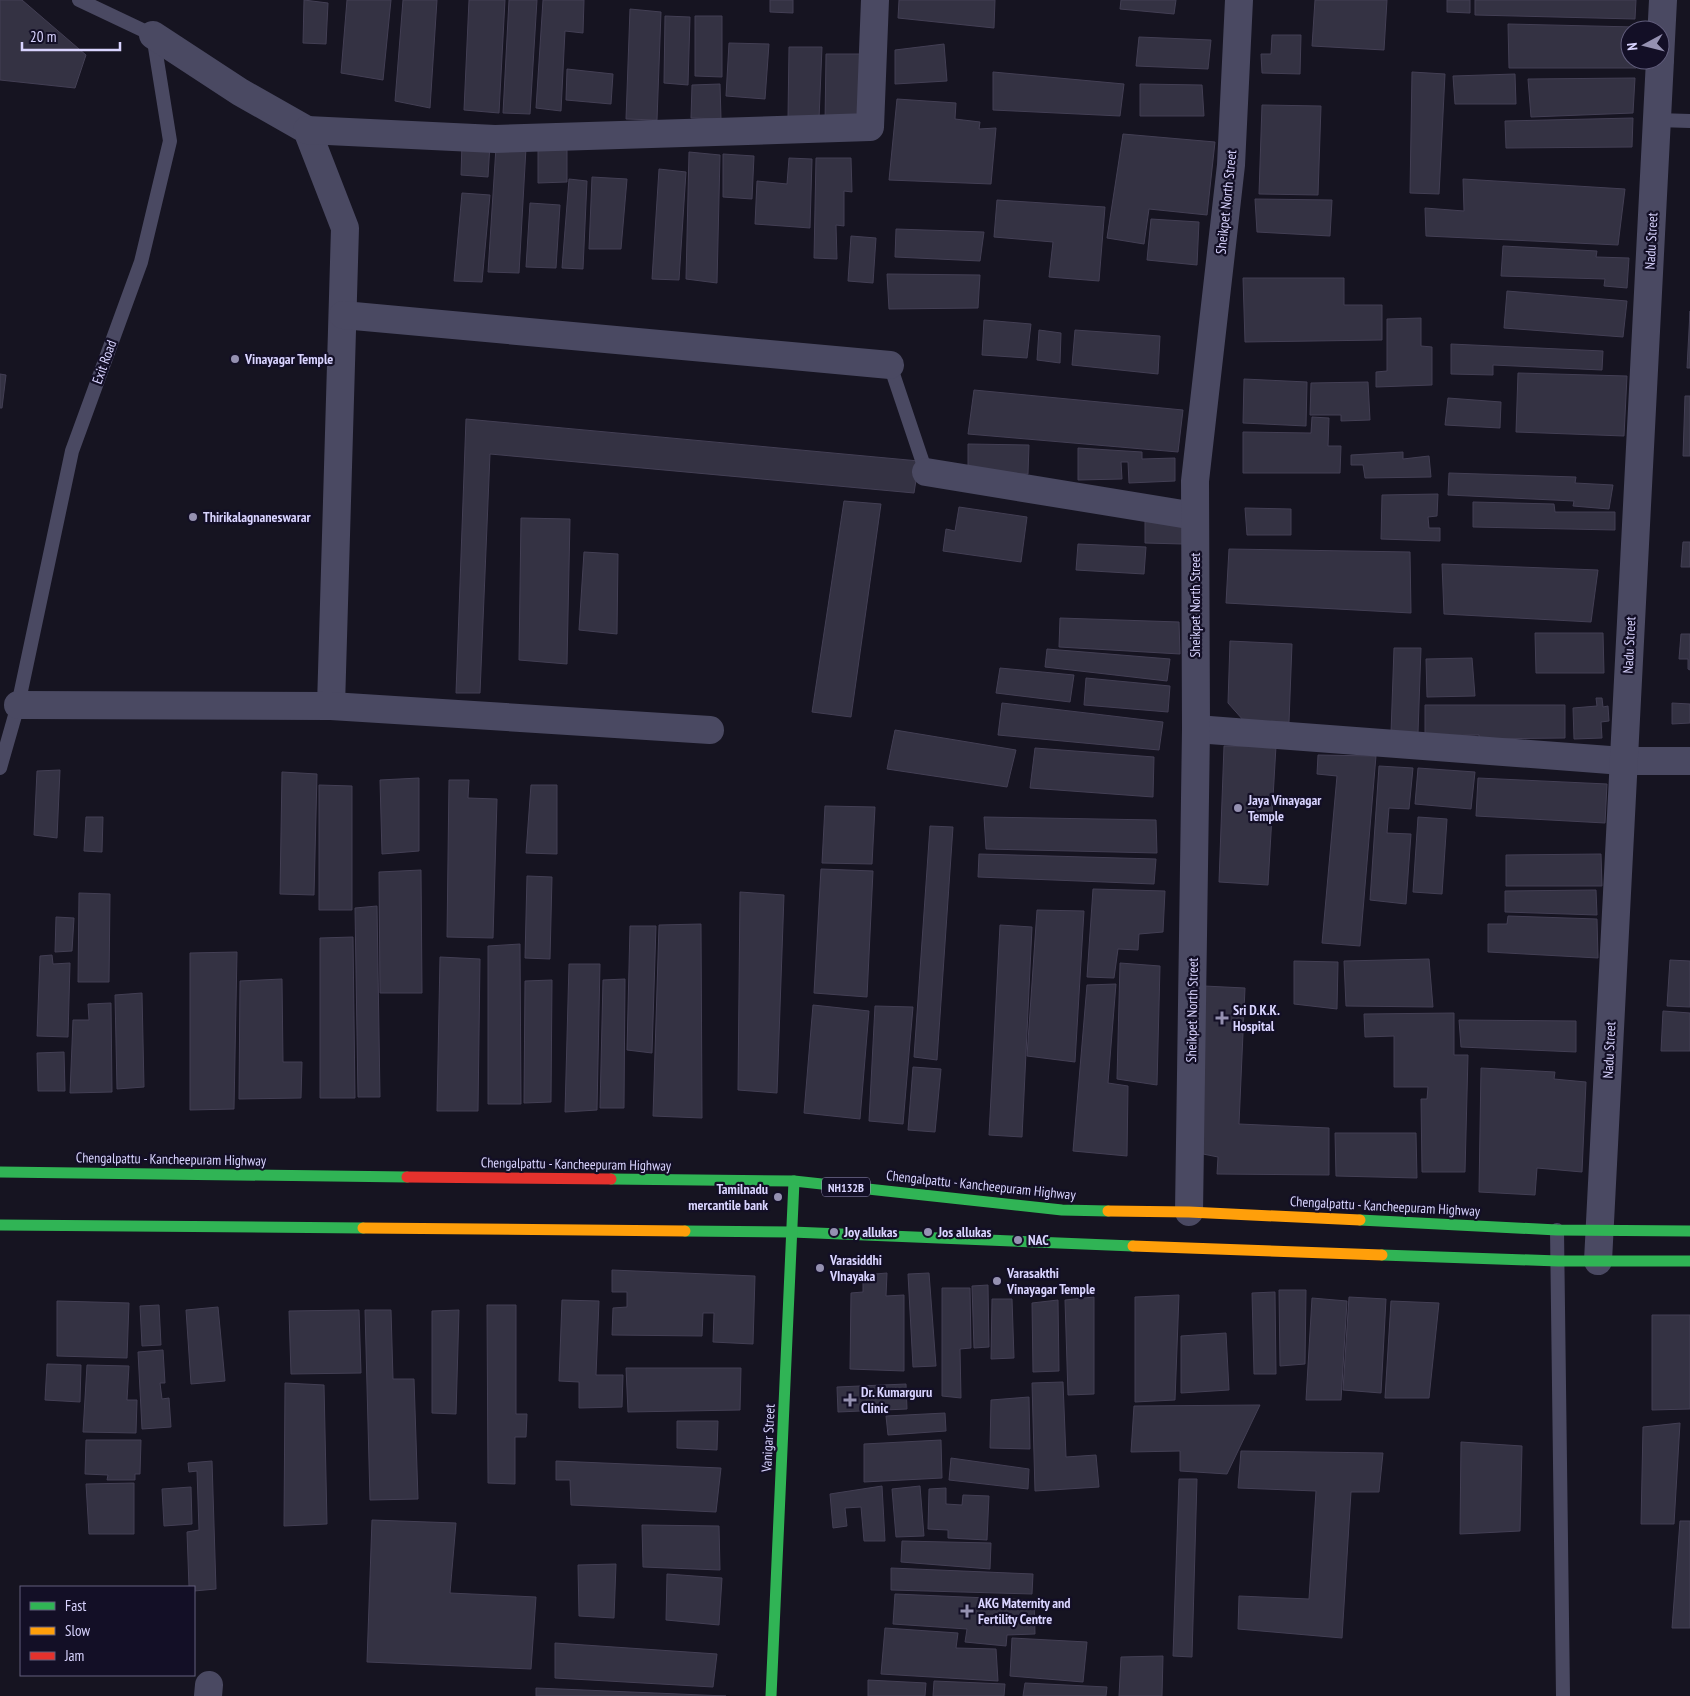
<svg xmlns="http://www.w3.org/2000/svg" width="1690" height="1696" font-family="'PT Sans Narrow',sans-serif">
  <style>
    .building { fill: #343243; stroke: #433f54 }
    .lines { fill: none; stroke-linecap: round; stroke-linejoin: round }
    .lane { stroke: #4a4962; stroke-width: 14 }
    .street { stroke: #4a4962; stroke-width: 28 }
    .fast { stroke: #30b455; stroke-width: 11 }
    .slow { stroke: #ff9f0a; stroke-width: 11 }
    .jam { stroke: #e5322d; stroke-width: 11 }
    .poi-dot { fill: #9591b1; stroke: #130f26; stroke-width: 2 }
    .labels { text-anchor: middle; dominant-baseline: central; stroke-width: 4.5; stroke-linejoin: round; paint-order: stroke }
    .shield { fill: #130f26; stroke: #9e99be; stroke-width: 1 }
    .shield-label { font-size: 12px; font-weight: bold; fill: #d9d4ff }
    .street-label { font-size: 14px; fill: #d9d4ff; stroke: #130f26 }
    .poi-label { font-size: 14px; font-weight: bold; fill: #d9d4ff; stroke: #130f26; text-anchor: start }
  </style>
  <rect width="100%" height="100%" fill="#161421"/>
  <g class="building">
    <path d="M0 0H22L86 55 75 88 0 80Z"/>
    <path d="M304 0 328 3 326 44 303 43Z"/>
    <path d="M347 0H391L383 80 341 73Z"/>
    <path d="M403 0H437L430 108 395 101Z"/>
    <path d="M469 0H505L499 113 464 110Z"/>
    <path d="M509 0H537L530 114 503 113Z"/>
    <path d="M543 0H584L583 33 565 31 561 111 536 108Z"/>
    <path d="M770 0H793V13L770 12Z"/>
    <path d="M899 0H995L994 28 898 18Z"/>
    <path d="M1121 0H1176L1174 14 1120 9Z"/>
    <path d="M1315 0H1387L1384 50 1312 46Z"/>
    <path d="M1447 0H1470V13L1447 12Z"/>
    <path d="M1475 0H1636L1635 19 1475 15Z"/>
    <path d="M630 9 661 12 657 120 626 119Z"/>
    <path d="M665 16 690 17 688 85 664 83Z"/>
    <path d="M695 16H722V77L695 76Z"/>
    <path d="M1508 24 1635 27V30H1630V60H1636V68H1509Z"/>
    <path d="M1272 35H1301L1300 74 1262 73 1261 54H1271Z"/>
    <path d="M1139 37 1211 40 1208 69 1136 66Z"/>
    <path d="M729 43 769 44 765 99 726 96Z"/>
    <path d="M944 44 947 81 895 84V50Z"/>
    <path d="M789 47H822L819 119 788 118Z"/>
    <path d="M826 54H864L863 123 825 124Z"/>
    <path d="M567 69 613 74 611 104 566 100Z"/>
    <path d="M993 72 1124 84 1120 116 993 110Z"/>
    <path d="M1412 72 1445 74 1439 194 1410 193Z"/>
    <path d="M1515 74 1516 104H1455L1453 76Z"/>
    <path d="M1635 78 1633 113 1531 117 1528 79Z"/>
    <path d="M720 84 721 119 691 118 692 85Z"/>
    <path d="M1140 84 1202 85 1204 116H1140Z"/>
    <path d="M897 99 956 103 955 119 980 122 979 129 996 128 991 184 889 180Z"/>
    <path d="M1262 105 1321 106 1318 195 1259 194Z"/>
    <path d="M1633 118 1632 147 1506 148 1505 121Z"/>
    <path d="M1123 134 1215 142 1207 215 1149 209 1144 244 1107 238Z"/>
    <path d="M538 139 567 141V182L538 183Z"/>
    <path d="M462 143 490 144 488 177 461 175Z"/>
    <path d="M496 147 526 148 519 273 488 272Z"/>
    <path d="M689 152 720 155 717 283 686 279Z"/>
    <path d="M723 154 754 156 752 199 723 197Z"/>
    <path d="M789 158 812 159 810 228 755 224 757 181 787 184Z"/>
    <path d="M816 158H851L852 192 844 191V226L836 225 837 259 814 258Z"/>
    <path d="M659 169 686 172 679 280 652 279Z"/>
    <path d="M592 177 627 179 621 249H589Z"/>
    <path d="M569 179 587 181 583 269 562 268Z"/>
    <path d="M1463 179 1625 189 1618 245 1426 236 1425 208 1464 211Z"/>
    <path d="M462 193 490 195 482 282 454 281Z"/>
    <path d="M1255 199 1332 200 1330 236 1257 232Z"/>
    <path d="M997 200 1105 207 1099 281 1049 277 1053 242 994 237Z"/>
    <path d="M530 203 560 205 556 268 526 267Z"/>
    <path d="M1151 219 1199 222 1197 265 1147 260Z"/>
    <path d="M896 229 984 232 980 261 895 257Z"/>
    <path d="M851 236 876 238 873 283 848 281Z"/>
    <path d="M1503 246 1597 251 1596 257 1629 258 1627 288 1604 286 1605 279 1501 276Z"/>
    <path d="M887 274 980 275 978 308 889 309Z"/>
    <path d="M1243 278H1344V305H1382V340L1245 342Z"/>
    <path d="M1507 291 1627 301 1623 337 1504 328Z"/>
    <path d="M1690 311V368H1687Z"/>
    <path d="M1421 318V346L1432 347V385L1376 387V372L1387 371V319Z"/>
    <path d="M984 320 1031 324 1027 358 982 355Z"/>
    <path d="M1039 330 1061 333 1060 363 1037 360Z"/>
    <path d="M1075 330 1160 336 1158 374 1072 365Z"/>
    <path d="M1451 344 1603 351 1602 370 1493 365V375L1451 374Z"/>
    <path d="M1518 373 1627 376 1624 436 1516 432Z"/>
    <path d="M0 374 6 375 2 408H0Z"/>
    <path d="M1244 379 1307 382 1306 426 1243 423Z"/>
    <path d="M1368 382 1370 420 1341 421V415H1310L1311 383Z"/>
    <path d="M974 390 1183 410 1178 452 968 434Z"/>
    <path d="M1685 396H1690V456H1683Z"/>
    <path d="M1448 398 1501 402 1500 428 1445 425Z"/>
    <path d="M1312 417 1329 418 1328 446H1341L1340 473H1243V432L1311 433Z"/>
    <path d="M466 419 919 461 914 493 490 454 480 693H456Z"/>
    <path d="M968 444 1029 445 1028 474H968Z"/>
    <path d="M1078 448 1142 452V459L1175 458V481L1129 483 1128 462H1121L1122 479 1078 480Z"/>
    <path d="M1403 452V459L1429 456 1431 477 1365 478 1363 465H1351V455Z"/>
    <path d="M1449 473 1576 477 1575 483 1613 485 1609 509 1573 506 1574 501 1448 495Z"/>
    <path d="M1438 494 1437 516 1428 517 1429 528H1440V541L1381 539 1382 495Z"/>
    <path d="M844 501 881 504 851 717 812 712Z"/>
    <path d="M1473 502 1554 504 1555 512H1615V530L1473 527Z"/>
    <path d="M959 507 1027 517 1021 562 943 551 946 529 955 531Z"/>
    <path d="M1245 508 1291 509V535H1247Z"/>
    <path d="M521 518 570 519 567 664 519 660Z"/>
    <path d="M1145 519 1184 520 1183 544 1145 543Z"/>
    <path d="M1683 542H1690V567H1681Z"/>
    <path d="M1078 544 1146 547 1144 574 1076 570Z"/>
    <path d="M1229 549 1410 552 1411 613 1226 603Z"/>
    <path d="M584 552 618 554 617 634 579 630Z"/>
    <path d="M1442 564 1598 570 1591 622 1444 614Z"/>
    <path d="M1060 618 1179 622 1180 654 1059 647Z"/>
    <path d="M1535 633H1603L1604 673H1536Z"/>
    <path d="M1681 634H1690V670L1688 669V659H1679Z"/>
    <path d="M1230 641 1292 644 1289 722 1244 721 1228 703Z"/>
    <path d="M1394 648H1421L1418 733H1391Z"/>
    <path d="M1047 649 1170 659 1167 681 1045 667Z"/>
    <path d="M1472 658 1475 696 1427 697 1426 659Z"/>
    <path d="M1000 668 1074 675 1070 702 996 693Z"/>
    <path d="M1086 678 1170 686 1168 712 1084 705Z"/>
    <path d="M1596 698H1602L1603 707 1608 706 1609 721 1601 722 1602 738 1574 739 1573 708 1597 706Z"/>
    <path d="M1002 703 1163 722 1159 750 998 735Z"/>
    <path d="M1672 703 1690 704V723L1672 724Z"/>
    <path d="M1425 705H1565V738L1479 739V735L1425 736Z"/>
    <path d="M895 730 1016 750 1007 787 887 769Z"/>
    <path d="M1224 746H1276L1268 885 1219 882Z"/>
    <path d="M1035 748 1154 757 1153 797 1030 788Z"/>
    <path d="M1318 755 1376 756 1360 946 1322 943 1337 776 1317 774Z"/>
    <path d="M1379 766 1413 768 1409 809 1389 808 1387 833 1411 834 1406 904 1370 900Z"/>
    <path d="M1418 768 1475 772 1471 809 1415 804Z"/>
    <path d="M60 770 57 838 34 835 37 771Z"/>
    <path d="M282 772 317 774 314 895 280 894Z"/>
    <path d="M419 778V851L382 854 380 780Z"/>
    <path d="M1478 778 1607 784 1605 823 1476 816Z"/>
    <path d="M449 780H469L468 798 497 799 493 938 447 937Z"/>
    <path d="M319 785 352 786V910H319Z"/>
    <path d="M531 785H557V854L526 853Z"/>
    <path d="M825 806 875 807 872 864 822 863Z"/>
    <path d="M86 817H103L102 852 84 851Z"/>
    <path d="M984 817 1156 820 1157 853 986 849Z"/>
    <path d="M1418 817 1447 819 1442 894 1413 892Z"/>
    <path d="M930 826 953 827 937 1060 914 1057Z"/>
    <path d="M979 854 1156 859 1154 884 978 877Z"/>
    <path d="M1601 854 1602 886H1506V855Z"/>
    <path d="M821 869 873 871 867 997 814 993Z"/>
    <path d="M421 870 422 993H380L379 872Z"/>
    <path d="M527 876 552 877 550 959 525 958Z"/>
    <path d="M1093 889 1165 891 1163 932 1139 934 1138 950 1118 949 1114 978 1087 977Z"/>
    <path d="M1596 890 1597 915 1505 912V891Z"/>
    <path d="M740 892 784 895 777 1093 738 1090Z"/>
    <path d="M79 893 110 894 109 982H78Z"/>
    <path d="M377 906 380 1097H358L355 908Z"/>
    <path d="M1037 910 1084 911 1075 1062 1027 1056Z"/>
    <path d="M1508 916 1597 919 1598 958 1488 952V924H1507Z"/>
    <path d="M56 917 74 918 72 951 55 952Z"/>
    <path d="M701 924 702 1118 653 1116 659 925Z"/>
    <path d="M1000 925 1032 927 1022 1137 989 1135Z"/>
    <path d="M630 926H656L652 1053 627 1050Z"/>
    <path d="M353 937 355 1098H320V938Z"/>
    <path d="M520 944 521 1104H488V946Z"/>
    <path d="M237 952 234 1109 190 1110V953Z"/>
    <path d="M52 955 53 964 70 963 68 1037 37 1036 40 956Z"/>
    <path d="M440 957 480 959 478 1111H437Z"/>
    <path d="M1429 959 1433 1007 1346 1006 1344 961Z"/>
    <path d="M1670 960 1690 961V1007L1667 1006Z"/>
    <path d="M1294 961 1338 962 1337 1009 1294 1004Z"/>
    <path d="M1120 963 1160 966 1157 1085 1117 1079Z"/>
    <path d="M569 964H600L597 1110 565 1112Z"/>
    <path d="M282 979 283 1062H302L301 1098 239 1099 240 981Z"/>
    <path d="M625 979 624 1108H600L603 980Z"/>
    <path d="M552 980 551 1102 524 1103 525 981Z"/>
    <path d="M1116 984 1108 1083 1128 1086 1127 1156 1073 1151 1087 985Z"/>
    <path d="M1204 986 1245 988 1239 1124 1329 1128V1175L1217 1174 1218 1157 1203 1154Z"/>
    <path d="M142 993 144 1087 117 1089 115 995Z"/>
    <path d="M111 1003 112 1092 70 1093 73 1020H89L88 1004Z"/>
    <path d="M813 1005 869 1011 860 1119 804 1113Z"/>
    <path d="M875 1006 913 1007 903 1124 869 1121Z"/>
    <path d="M1663 1011 1690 1013V1051H1661Z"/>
    <path d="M1454 1013V1055H1468L1465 1172H1422L1421 1099H1427L1428 1087H1394V1036L1365 1037 1364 1014Z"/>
    <path d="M1459 1020 1576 1021V1052L1461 1047Z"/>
    <path d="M64 1052 65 1091H38L37 1053Z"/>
    <path d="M913 1067 941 1069 935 1132 908 1130Z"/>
    <path d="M1481 1068 1555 1072 1554 1079 1586 1082 1582 1172 1537 1168 1535 1195 1479 1192Z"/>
    <path d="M1335 1133H1416L1417 1178 1336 1176Z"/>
    <path d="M612 1270 755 1276 753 1344 713 1342 714 1313H703L702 1336 612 1335 613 1308 627 1307V1292H612Z"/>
    <path d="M887 1273 886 1296 904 1295V1371L850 1369 851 1293 863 1292V1275Z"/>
    <path d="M929 1273 936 1366 913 1367 908 1274Z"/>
    <path d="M988 1285 989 1347 974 1348 972 1286Z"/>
    <path d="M942 1288H970L971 1348 960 1349 961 1398 942 1396Z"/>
    <path d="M1279 1290H1306L1305 1364 1280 1366Z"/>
    <path d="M1275 1292 1276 1374H1254L1252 1293Z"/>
    <path d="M1179 1295 1175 1400 1135 1402V1297Z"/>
    <path d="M1094 1297V1394L1068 1395 1065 1300Z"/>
    <path d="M1349 1297 1386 1299 1381 1393 1343 1390Z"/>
    <path d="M1312 1298 1347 1301 1341 1400H1306Z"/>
    <path d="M992 1299H1012L1014 1358 991 1359Z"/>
    <path d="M562 1300 599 1301 596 1375H623L622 1407 579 1408V1382L559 1381Z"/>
    <path d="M1058 1300 1059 1371 1033 1372 1032 1303Z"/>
    <path d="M57 1301 129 1303 127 1358 57 1356Z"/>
    <path d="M1391 1301 1439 1303 1429 1398H1385Z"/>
    <path d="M159 1305 161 1345 142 1346 140 1306Z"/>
    <path d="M487 1305H516V1414H527L526 1437H515V1484L488 1483Z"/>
    <path d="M218 1307 225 1381 191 1384 186 1310Z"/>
    <path d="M359 1310 361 1373 291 1374 289 1311Z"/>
    <path d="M365 1310H391L393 1379H414L418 1499 370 1500Z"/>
    <path d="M459 1310 456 1414 432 1413V1311Z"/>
    <path d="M1652 1315H1690V1409L1652 1410Z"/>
    <path d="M1226 1333 1229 1390 1181 1393V1336Z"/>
    <path d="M163 1350 165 1383H160L162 1399 169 1398 171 1427 142 1429 138 1352Z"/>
    <path d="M47 1364 81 1365 80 1402 45 1400Z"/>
    <path d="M87 1365 129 1366 127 1400H137L136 1433 83 1432Z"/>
    <path d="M626 1368H741L740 1410 628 1412Z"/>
    <path d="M1063 1382 1066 1457 1096 1455 1099 1487 1035 1491 1032 1383Z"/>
    <path d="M285 1383 324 1385 327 1524 284 1526Z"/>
    <path d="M906 1384 907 1409 838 1412 837 1387Z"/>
    <path d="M1029 1397 1030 1449 990 1448 991 1400Z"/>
    <path d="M1260 1405 1227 1474 1180 1471V1451L1131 1452 1134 1406Z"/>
    <path d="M945 1413 946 1431 888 1435 886 1416Z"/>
    <path d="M677 1421H718L717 1450 677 1448Z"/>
    <path d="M1680 1423 1674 1524H1641L1643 1427Z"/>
    <path d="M86 1440H141L140 1474H135V1480H107L108 1475 85 1474Z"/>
    <path d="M941 1440 942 1478 864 1482V1444Z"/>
    <path d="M1461 1442 1522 1446 1520 1531 1460 1534Z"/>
    <path d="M1241 1451 1383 1453 1379 1492H1351L1342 1638 1238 1629 1239 1596 1309 1599 1316 1491 1238 1488Z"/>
    <path d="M951 1458 1029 1469 1028 1489 949 1480Z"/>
    <path d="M212 1461 216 1589 194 1591V1587H189L187 1532 199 1530 197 1471 189 1472 188 1463Z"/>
    <path d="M556 1461 721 1468 716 1512 571 1505 570 1480H556Z"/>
    <path d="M1179 1479H1197L1192 1657 1173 1656Z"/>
    <path d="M134 1483V1534H89L86 1484Z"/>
    <path d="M882 1486 885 1541H864L861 1507 845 1508 847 1526 833 1528 830 1494Z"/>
    <path d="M920 1486 924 1536 896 1537 892 1489Z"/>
    <path d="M191 1487 192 1524 164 1526 162 1489Z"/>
    <path d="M946 1488V1504L962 1505 963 1495 989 1496 987 1540 948 1538V1530L928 1529 929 1489Z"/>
    <path d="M372 1520 456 1523 450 1593 536 1597 531 1669 367 1662Z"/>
    <path d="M1680 1521H1690V1628H1672Z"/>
    <path d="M642 1525 719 1526 720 1570 643 1567Z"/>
    <path d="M902 1541 991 1543 990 1569 901 1562Z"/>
    <path d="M616 1564 614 1618 579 1616 578 1565Z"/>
    <path d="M891 1568 1033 1574 1032 1594 891 1590Z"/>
    <path d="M667 1574 722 1578 719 1625 666 1620Z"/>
    <path d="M895 1594 1034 1600 1035 1634 1007 1635 1006 1646 965 1642 967 1629 893 1624Z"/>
    <path d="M885 1628 958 1633 956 1648 996 1649 998 1681 881 1674Z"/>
    <path d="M1012 1638 1087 1642 1083 1682 1010 1676Z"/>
    <path d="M555 1643 717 1654 713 1687 555 1678Z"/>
    <path d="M1163 1656 1162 1696H1119L1121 1657Z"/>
    <path d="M868 1680 926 1683 925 1696H868Z"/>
    <path d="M934 1681 1005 1684 1004 1696H933Z"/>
    <path d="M1025 1683 1107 1687 1106 1696H1023Z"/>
    <path d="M536 1688 726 1696H536Z"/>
  </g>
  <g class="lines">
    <g class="lane">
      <path d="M1657 120 1690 121"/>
      <path d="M890 365 926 472"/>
      <path d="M0 768 18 705 72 451 141 262 170 141 153 35 79 0"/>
      <path d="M1557 1230 1563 1696"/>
    </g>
    <g class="street">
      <path d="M153 35 240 92 307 130 345 228 331 706"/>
      <path d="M1660 59 1663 0"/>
      <path d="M307 130 495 139 870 127 875 0"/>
      <path d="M343 315 890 365"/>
      <path d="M926 472 1195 516"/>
      <path d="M18 705 331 706 710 730"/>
      <path d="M1196 729 1623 761H1690"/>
      <path d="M1189 1212 1196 729 1195 481 1231 165 1239 0"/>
      <path d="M1598 1261 1660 60"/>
      <path d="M208 1696 209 1685"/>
    </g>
    <g class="fast">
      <path d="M0 1172 407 1177"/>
      <path d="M611 1179 794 1181 1062 1210 1108 1211"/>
      <path d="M1360 1220 1557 1230 1690 1231"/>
      <path d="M0 1225 363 1228"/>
      <path d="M685 1231 792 1232 1133 1246"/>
      <path d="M1382 1255 1558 1261H1690"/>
      <path d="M771 1696 794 1181"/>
    </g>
    <g class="slow">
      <path d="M1108 1211 1189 1212 1360 1220"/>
      <path d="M363 1228 685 1231"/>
      <path d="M1133 1246 1382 1255"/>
    </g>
    <path class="jam" d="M407 1177 611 1179"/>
  </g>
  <g class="poi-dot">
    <circle cx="235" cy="359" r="5"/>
    <circle cx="193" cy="517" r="5"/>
    <circle cx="1238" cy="808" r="5"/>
    <path d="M1219.5 1010.5h5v5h5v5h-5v5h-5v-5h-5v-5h5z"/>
    <circle cx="778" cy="1197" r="5"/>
    <circle cx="834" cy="1232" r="5"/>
    <circle cx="928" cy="1232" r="5"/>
    <circle cx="1018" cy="1240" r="5"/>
    <circle cx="820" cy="1268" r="5"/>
    <circle cx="997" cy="1281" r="5"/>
    <path d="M847.5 1392.5h5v5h5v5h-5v5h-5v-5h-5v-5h5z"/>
    <path d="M964.5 1603.5h5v5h5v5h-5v5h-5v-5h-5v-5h5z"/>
  </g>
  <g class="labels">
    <rect class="shield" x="822" y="1177.5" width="48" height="19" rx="4"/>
    <g class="shield-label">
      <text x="846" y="1187">NH132B</text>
    </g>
    <g class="street-label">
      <text transform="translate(1226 202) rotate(-84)">Sheikpet North Street</text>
      <text transform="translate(1651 241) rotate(-87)">Nadu Street</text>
      <text transform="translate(104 362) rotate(-70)">Exit Road</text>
      <text transform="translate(1195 605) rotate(-90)">Sheikpet North Street</text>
      <text transform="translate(1629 645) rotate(-87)">Nadu Street</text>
      <text transform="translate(1192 1010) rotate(-89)">Sheikpet North Street</text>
      <text transform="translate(1609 1050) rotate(-87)">Nadu Street</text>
      <text transform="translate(171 1159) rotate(1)">Chengalpattu - Kancheepuram Highway</text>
      <text transform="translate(576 1164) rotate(1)">Chengalpattu - Kancheepuram Highway</text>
      <text transform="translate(981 1185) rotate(6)">Chengalpattu - Kancheepuram Highway</text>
      <text transform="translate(1385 1206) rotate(3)">Chengalpattu - Kancheepuram Highway</text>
      <text transform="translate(768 1438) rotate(-87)">Vanigar Street</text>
    </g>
    <g class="poi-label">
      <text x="245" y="359">Vinayagar Temple</text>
      <text x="203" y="517">Thirikalagnaneswarar</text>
      <text x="1248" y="800">Jaya Vinayagar<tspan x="1248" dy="16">Temple</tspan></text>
      <text x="1233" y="1010">Sri D.K.K.<tspan x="1233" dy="16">Hospital</tspan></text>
      <text x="768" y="1189" text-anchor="end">Tamilnadu<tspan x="768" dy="16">mercantile bank</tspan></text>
      <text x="844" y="1232">Joy allukas</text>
      <text x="938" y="1232">Jos allukas</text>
      <text x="1028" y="1240">NAC</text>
      <text x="830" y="1260">Varasiddhi<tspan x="830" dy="16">VInayaka</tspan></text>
      <text x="1007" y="1273">Varasakthi<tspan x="1007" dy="16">Vinayagar Temple</tspan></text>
      <text x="861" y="1392">Dr. Kumarguru<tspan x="861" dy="16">Clinic</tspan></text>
      <text x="978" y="1603">AKG Maternity and<tspan x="978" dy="16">Fertility Centre</tspan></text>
    </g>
  </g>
  <rect x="20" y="1586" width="175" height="90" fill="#130f26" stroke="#625e7d"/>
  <rect x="30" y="1602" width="25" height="8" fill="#30b455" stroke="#625e7d"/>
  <text x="65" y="1611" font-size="15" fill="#d9d4ff">Fast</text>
  <rect x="30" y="1627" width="25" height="8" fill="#ff9f0a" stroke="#625e7d"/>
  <text x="65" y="1636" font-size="15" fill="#d9d4ff">Slow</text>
  <rect x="30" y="1652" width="25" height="8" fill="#e5322d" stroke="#625e7d"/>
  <text x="65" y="1661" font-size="15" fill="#d9d4ff">Jam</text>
  <g transform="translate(1645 45) rotate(263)"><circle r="24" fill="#130f26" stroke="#625e7d"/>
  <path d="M0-4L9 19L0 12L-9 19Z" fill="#9591b1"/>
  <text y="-8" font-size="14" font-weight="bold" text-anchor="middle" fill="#d9d4ff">N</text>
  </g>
  <path d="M22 42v8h98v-8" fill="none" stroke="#d9d4ff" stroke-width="2.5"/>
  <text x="30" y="42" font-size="15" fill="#d9d4ff" stroke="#130f26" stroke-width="4" paint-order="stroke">20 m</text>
</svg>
